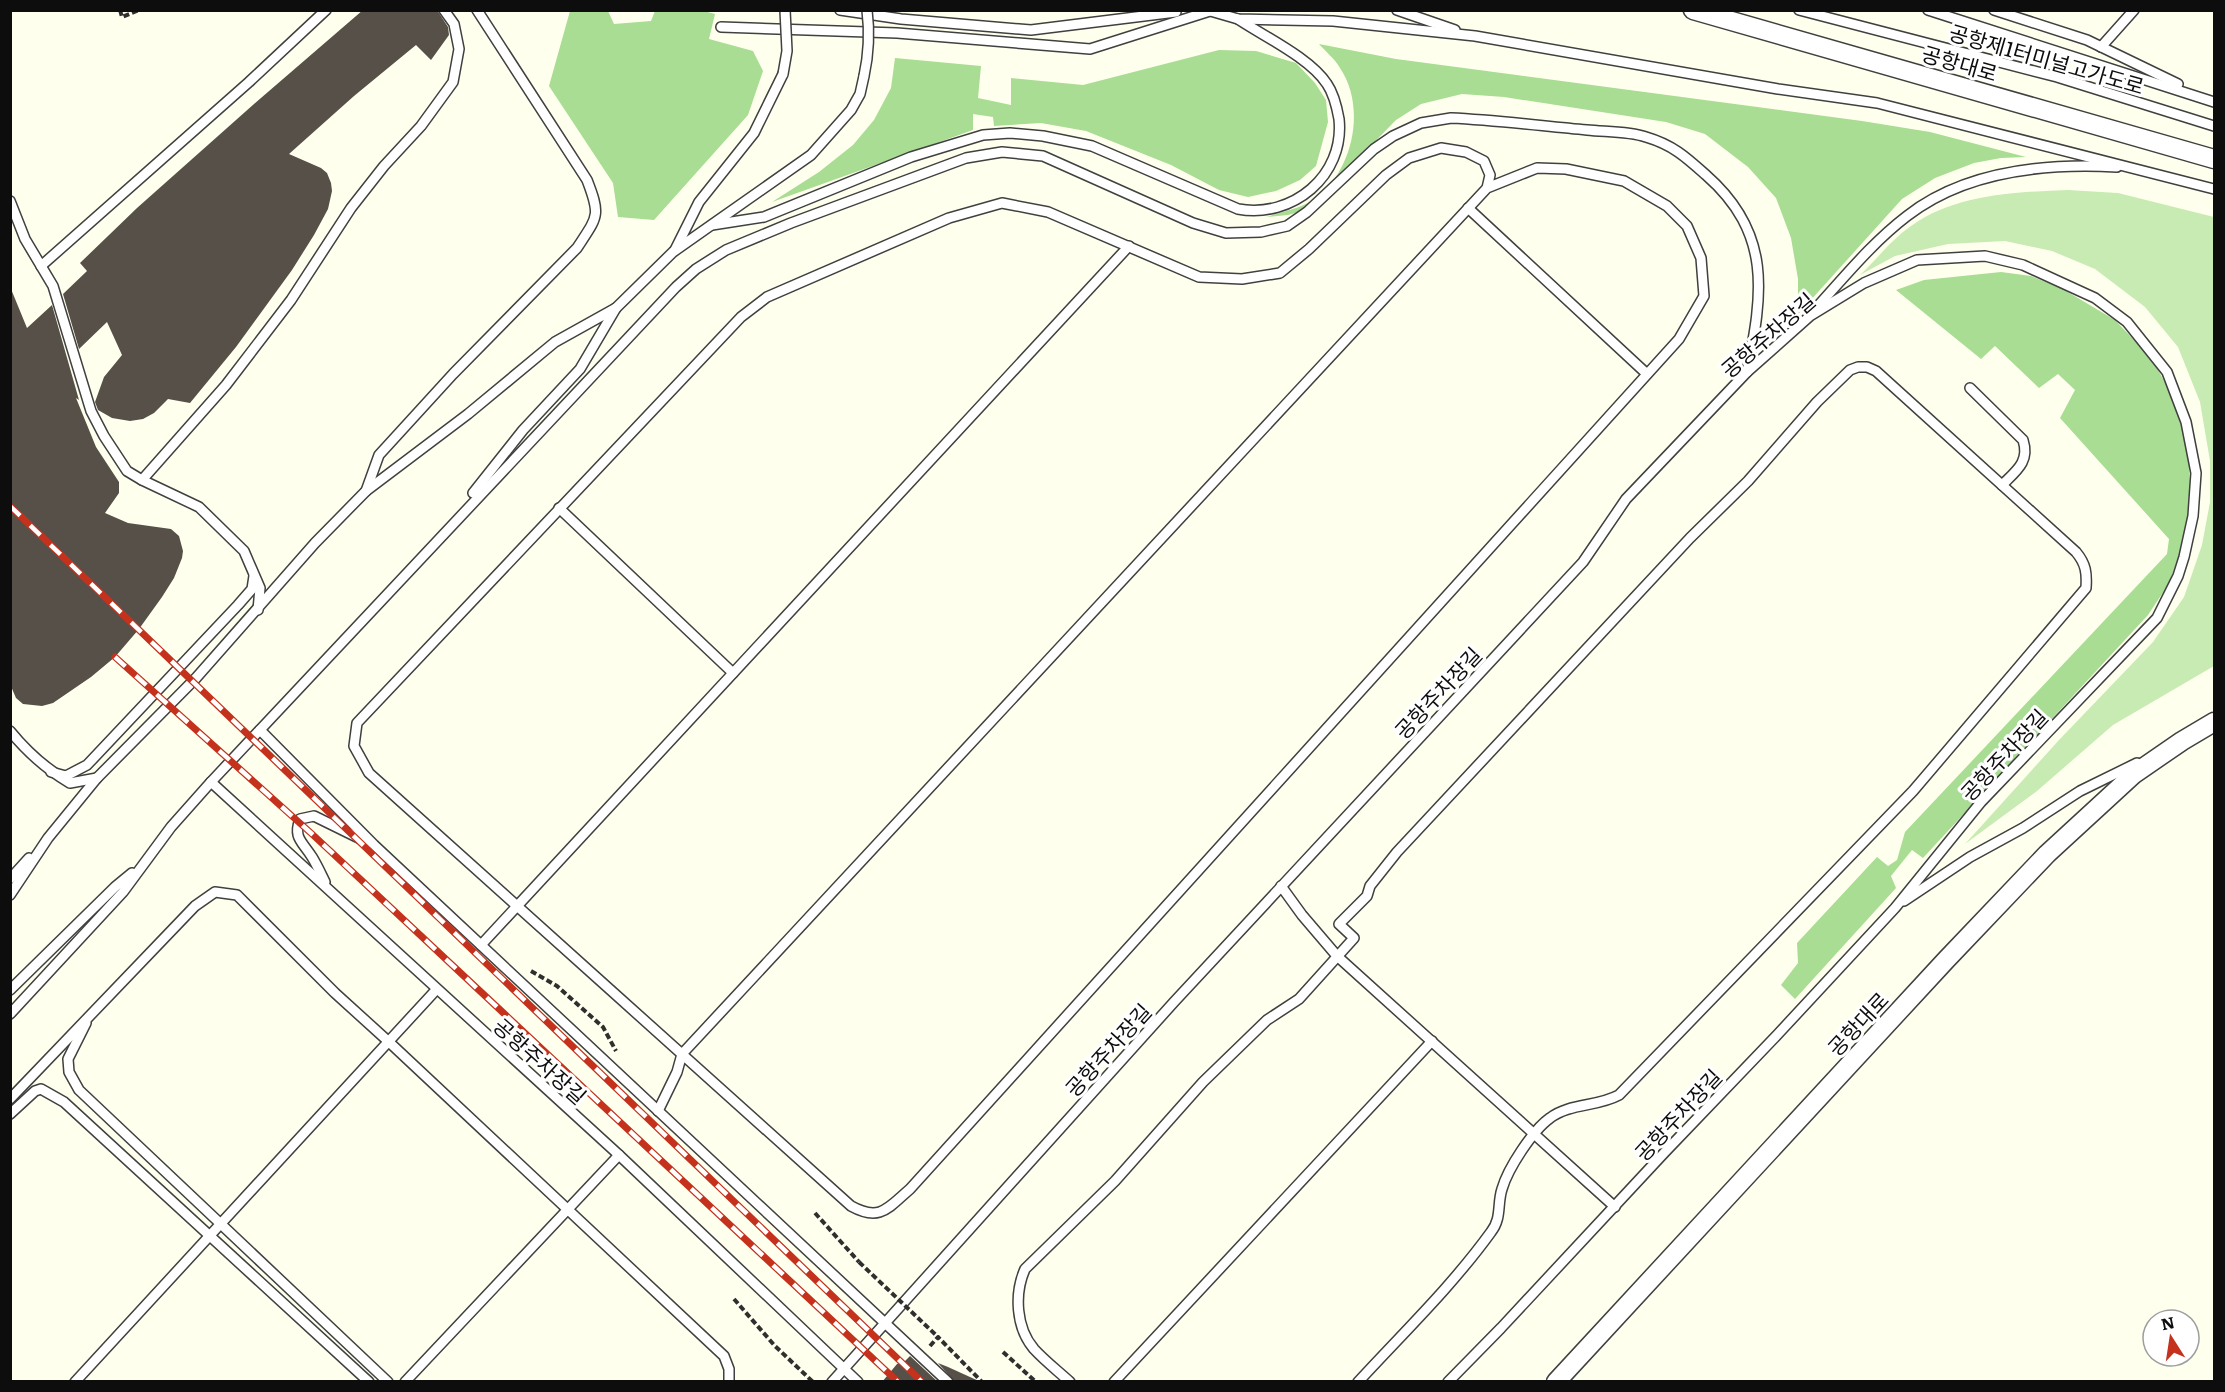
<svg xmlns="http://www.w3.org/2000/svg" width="2225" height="1392" font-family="Literata,'Noto Sans KR',serif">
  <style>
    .green { fill: #c8ebb4 }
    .forest { fill: #a8dd93 }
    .building { fill: #565049 }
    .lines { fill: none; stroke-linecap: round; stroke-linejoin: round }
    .service-casing { stroke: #404040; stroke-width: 12 }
    .minor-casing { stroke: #404040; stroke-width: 21 }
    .path { stroke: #2f2f2f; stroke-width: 4; stroke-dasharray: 6 3; stroke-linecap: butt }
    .service { stroke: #fff; stroke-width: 9 }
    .minor { stroke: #fff; stroke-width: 18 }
    .rail-casing { stroke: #c4321e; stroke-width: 7 }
    .rail { stroke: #fff; stroke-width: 4.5; stroke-dasharray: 14; stroke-linecap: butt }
    .service-bridge-casing { stroke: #404040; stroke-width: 12; stroke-linecap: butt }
    .path-bridge { stroke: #2f2f2f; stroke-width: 4; stroke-dasharray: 6 3; stroke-linecap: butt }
    .service-bridge { stroke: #fff; stroke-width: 9 }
    .labels { text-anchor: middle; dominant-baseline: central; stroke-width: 6; stroke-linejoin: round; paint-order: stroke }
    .street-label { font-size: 21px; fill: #0d0d0d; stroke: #fff }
  </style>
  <rect width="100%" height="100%" fill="#ffffed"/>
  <path class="green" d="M2068 190 2118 193 2214 217V666L2113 725 2037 791 1965 844 2059 740 2153 642 2184 597 2202 545 2210 502V461L2200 402 2178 347 2145 307 2095 269 2052 251 2005 241 1948 244 1895 256 1860 275C1877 259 1892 239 1911 226 1956 194 2015 192 2068 190Z"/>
  <g class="forest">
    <path d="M570 11H608L614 24 651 21 655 11H704L715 14 709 39 753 51 763 71 748 115 654 220 618 217 613 183 549 86Z"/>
    <path d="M1319 44 1396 59 1862 121 1930 132 2026 157 2001 158 1974 163 1935 178 1902 199 1791 322 1798 301V279L1791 238 1776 198 1748 167 1705 134 1666 122 1504 97 1462 94 1421 104 1396 120 1309 209 1288 215 1266 217C1281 212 1299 209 1313 200 1353 173 1367 108 1340 68 1335 59 1326 52 1319 44Z"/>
    <path d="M1219 50 1256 51 1296 63 1315 83 1326 100 1328 122 1316 166 1300 180 1276 191 1248 197 1219 190 1171 165 1086 131 1041 123 994 126 993 117 973 114V130L772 202 819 172 853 145 874 120 891 88 895 58 981 66 978 98 1011 105V78L1083 85Z"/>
    <path d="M2001 272 2031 276 2061 288 2115 320 2152 359 2167 386 2188 445 2190 484 2187 521 2180 554 2168 585 2148 615 1923 858 1912 850 1891 876 1896 888 1795 999 1781 985 1798 963 1797 943 1877 857 1888 866 1897 860 1905 832 2167 554 2169 539 2060 418 2075 390 2058 374 2039 388 1995 346 1981 359 1896 290 1924 280Z"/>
  </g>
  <g class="building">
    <path d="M363 10H437L448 27 449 35 431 60 416 45 354 96 289 154 321 168 327 173 331 183 332 191 328 209 314 235 292 270 236 347 190 403 168 399 154 413 143 419 130 421 112 418 98 410 95 402 104 377 122 355 107 322 79 349 63 294 87 271 80 263 137 208 254 104Z"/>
    <path d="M11 289 27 328 52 305 79 400 76 398 96 447 119 482V493L105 513 128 523 171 529 179 536 183 551 182 558 174 578 162 597 139 629 115 657 91 677 53 703 42 706 23 704 16 698 10 684Z"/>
    <path d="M910 1356 938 1382H882L897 1364 904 1362Z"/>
    <path d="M938 1363 948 1367 981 1382H955Z"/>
  </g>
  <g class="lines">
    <defs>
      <g id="service">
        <path d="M840 10 901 19 1031 30 1176 12"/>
        <path d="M1207 10 1238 19 1333 21 1475 36 1778 89 1877 103 2214 189"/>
        <path d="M1397 10 1455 30"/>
        <path d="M1799 10 2057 77 2214 126"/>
        <path d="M1928 10 2214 102"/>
        <path d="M1994 10 2087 40 2178 84"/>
        <path d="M721 27 897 33 1090 49 1210 11"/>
        <path d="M2101 47 2134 10"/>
        <path d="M10 201 25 239 53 286 91 411 104 436 127 471 142 480 199 507 244 551 260 588 258 610"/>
        <path d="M1468 208 1647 374"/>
        <path d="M712 225 764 217 911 157 983 135 1010 133 1043 136 1092 146 1238 209C1292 219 1345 176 1339 119 1337 108 1334 94 1327 84 1310 58 1265 37 1238 19"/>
        <path d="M675 250 699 202 754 133 783 74"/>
        <path d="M41 266 249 82 326 10"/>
        <path d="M1817 307C1846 275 1873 242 1907 216 1966 170 2046 163 2117 167"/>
        <path d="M1970 388 2023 440C2030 462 2016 471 2002 485"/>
        <path d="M142 480 226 385 291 300 351 208 384 166 421 126 453 82 459 49 454 24 444 10"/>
        <path d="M366 491 379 455 453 374 577 248C598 216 601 216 587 180L477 10"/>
        <path d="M473 493 523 430 580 369 616 308 673 252 811 155 851 110 860 94 864 76"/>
        <path d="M559 508 733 673"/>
        <path d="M260 730 374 845 948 1382"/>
        <path d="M10 731C28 753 46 769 70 783L97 778"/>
        <path d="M51 772 66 776 87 765 238 605 252 589 254 576"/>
        <path d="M211 782 619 1155 858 1382"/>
        <path d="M10 879 29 858"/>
        <path d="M325 882C321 874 317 865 312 857 302 841 293 838 300 819L314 816 369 843"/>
        <path d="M1281 886 1302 915 1337 956 1615 1207"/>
        <path d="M10 895 48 838 97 778 196 678 315 543 366 491 468 414 555 342 616 308"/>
        <path d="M1904 901 1970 857 2023 828 2080 791 2137 763"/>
        <path d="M481 945 1129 246"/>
        <path d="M10 990 115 887 132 873"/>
        <path d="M10 1014 123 892 171 827 211 782 676 287 696 269 726 250 791 223 966 158 1002 152 1043 156 1193 223 1226 233 1261 232 1287 226 1307 212 1374 149 1393 136 1421 123 1451 118C1496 120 1542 126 1587 130 1606 132 1628 131 1646 137 1673 145 1686 157 1706 175 1772 233 1763 293 1747 372"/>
        <path d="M86 1023 68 1059 69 1072 79 1090 388 1382"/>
        <path d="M10 1099 195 906 215 892 237 895 335 993 389 1042 724 1356 729 1369V1382"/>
        <path d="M658 1111 677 1072 682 1054 1487 188 1537 168 1566 169 1624 181 1667 206 1687 226 1701 258 1704 296 1679 339 910 1189C888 1208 880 1222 851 1206 690 1062 530 917 369 773L354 746 357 723 741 317 767 297 949 218 1002 203 1048 212 1199 277 1242 279 1280 273 1309 249 1386 175 1409 158 1441 148 1466 152 1484 161 1490 175 1487 188"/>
        <path d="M10 1114 35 1091 41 1089 64 1102 369 1382"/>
        <path d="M75 1382 436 990"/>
        <path d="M405 1382 619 1155"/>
        <path d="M832 1382 1174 1002 1583 562 1626 499 1747 372 1810 316 1864 283 1917 260 1985 256 2023 265 2095 298 2127 322 2167 372 2186 422 2196 473 2193 516 2184 557 2178 576 2157 618 1981 802 1895 908 1778 1034 1664 1153 1501 1328 1448 1382"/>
        <path d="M1070 1382C1058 1371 1045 1361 1034 1349 1016 1328 1014 1294 1025 1269L1115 1181 1203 1082 1267 1020 1299 999 1354 938 1339 924 1367 896 1370 886 1397 852 1690 538 1748 481 1817 402 1850 370 1858 367H1867L1876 371 2076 552C2086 564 2087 573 2086 588L1913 791 1619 1095C1597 1107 1570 1103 1550 1118 1533 1130 1508 1168 1502 1189 1497 1204 1502 1218 1491 1232 1452 1286 1403 1333 1358 1382"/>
        <path d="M1114 1382 1432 1041"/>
      </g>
      <g id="minor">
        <path d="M1693 10 2214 159"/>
        <path d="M1556 1382 1946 960 2047 854 2134 774 2182 741 2214 722"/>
      </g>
    </defs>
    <use href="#service" class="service-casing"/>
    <use href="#minor" class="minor-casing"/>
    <g class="path">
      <path d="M120 10 122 17 139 10"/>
      <path d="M531 971 557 986 603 1027 616 1051"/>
      <path d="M815 1213 859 1262"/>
      <path d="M734 1299 775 1346 813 1382"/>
      <path d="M930 1346 938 1337 982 1382"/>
      <path d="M1003 1352 1036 1382"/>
    </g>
    <use href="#service" class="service"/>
    <use href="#minor" class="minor"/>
    <defs>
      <g id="rail">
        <path d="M10 506 922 1382"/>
        <path d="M115 657 312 834 898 1382"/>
      </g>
    </defs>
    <use href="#rail" class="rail-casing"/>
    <use href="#rail" class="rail"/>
    <defs>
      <g id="service-bridge">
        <path d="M783 74 787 51 785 10"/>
        <path d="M864 76C869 53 870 34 867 10"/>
      </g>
    </defs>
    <use href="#service-bridge" class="service-bridge-casing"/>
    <path class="path-bridge" d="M859 1262 938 1337"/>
    <use href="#service-bridge" class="service-bridge"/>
  </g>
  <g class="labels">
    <g class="street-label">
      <text transform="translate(2047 58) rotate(16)">공항제1터미널고가도로</text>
      <text transform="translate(1960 62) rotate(16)">공항대로</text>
      <text transform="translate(1767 334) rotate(-41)">공항주차장길</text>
      <text transform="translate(1437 692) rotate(-47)">공항주차장길</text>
      <text transform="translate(2003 754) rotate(-47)">공항주차장길</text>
      <text transform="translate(1857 1023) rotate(-47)">공항대로</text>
      <text transform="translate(1107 1049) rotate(-48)">공항주차장길</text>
      <text transform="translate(541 1060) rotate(42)">공항주차장길</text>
      <text transform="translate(1677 1114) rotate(-47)">공항주차장길</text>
    </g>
  </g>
  <rect width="2225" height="1392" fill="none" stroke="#0d0d0d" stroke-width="24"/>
  <g transform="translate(2171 1338) rotate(348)"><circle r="28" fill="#ffffff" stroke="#9e9e9e" stroke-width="1.5"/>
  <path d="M0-4.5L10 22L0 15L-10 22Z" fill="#c4321e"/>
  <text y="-9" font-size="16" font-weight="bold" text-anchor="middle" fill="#0d0d0d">N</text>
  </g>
</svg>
